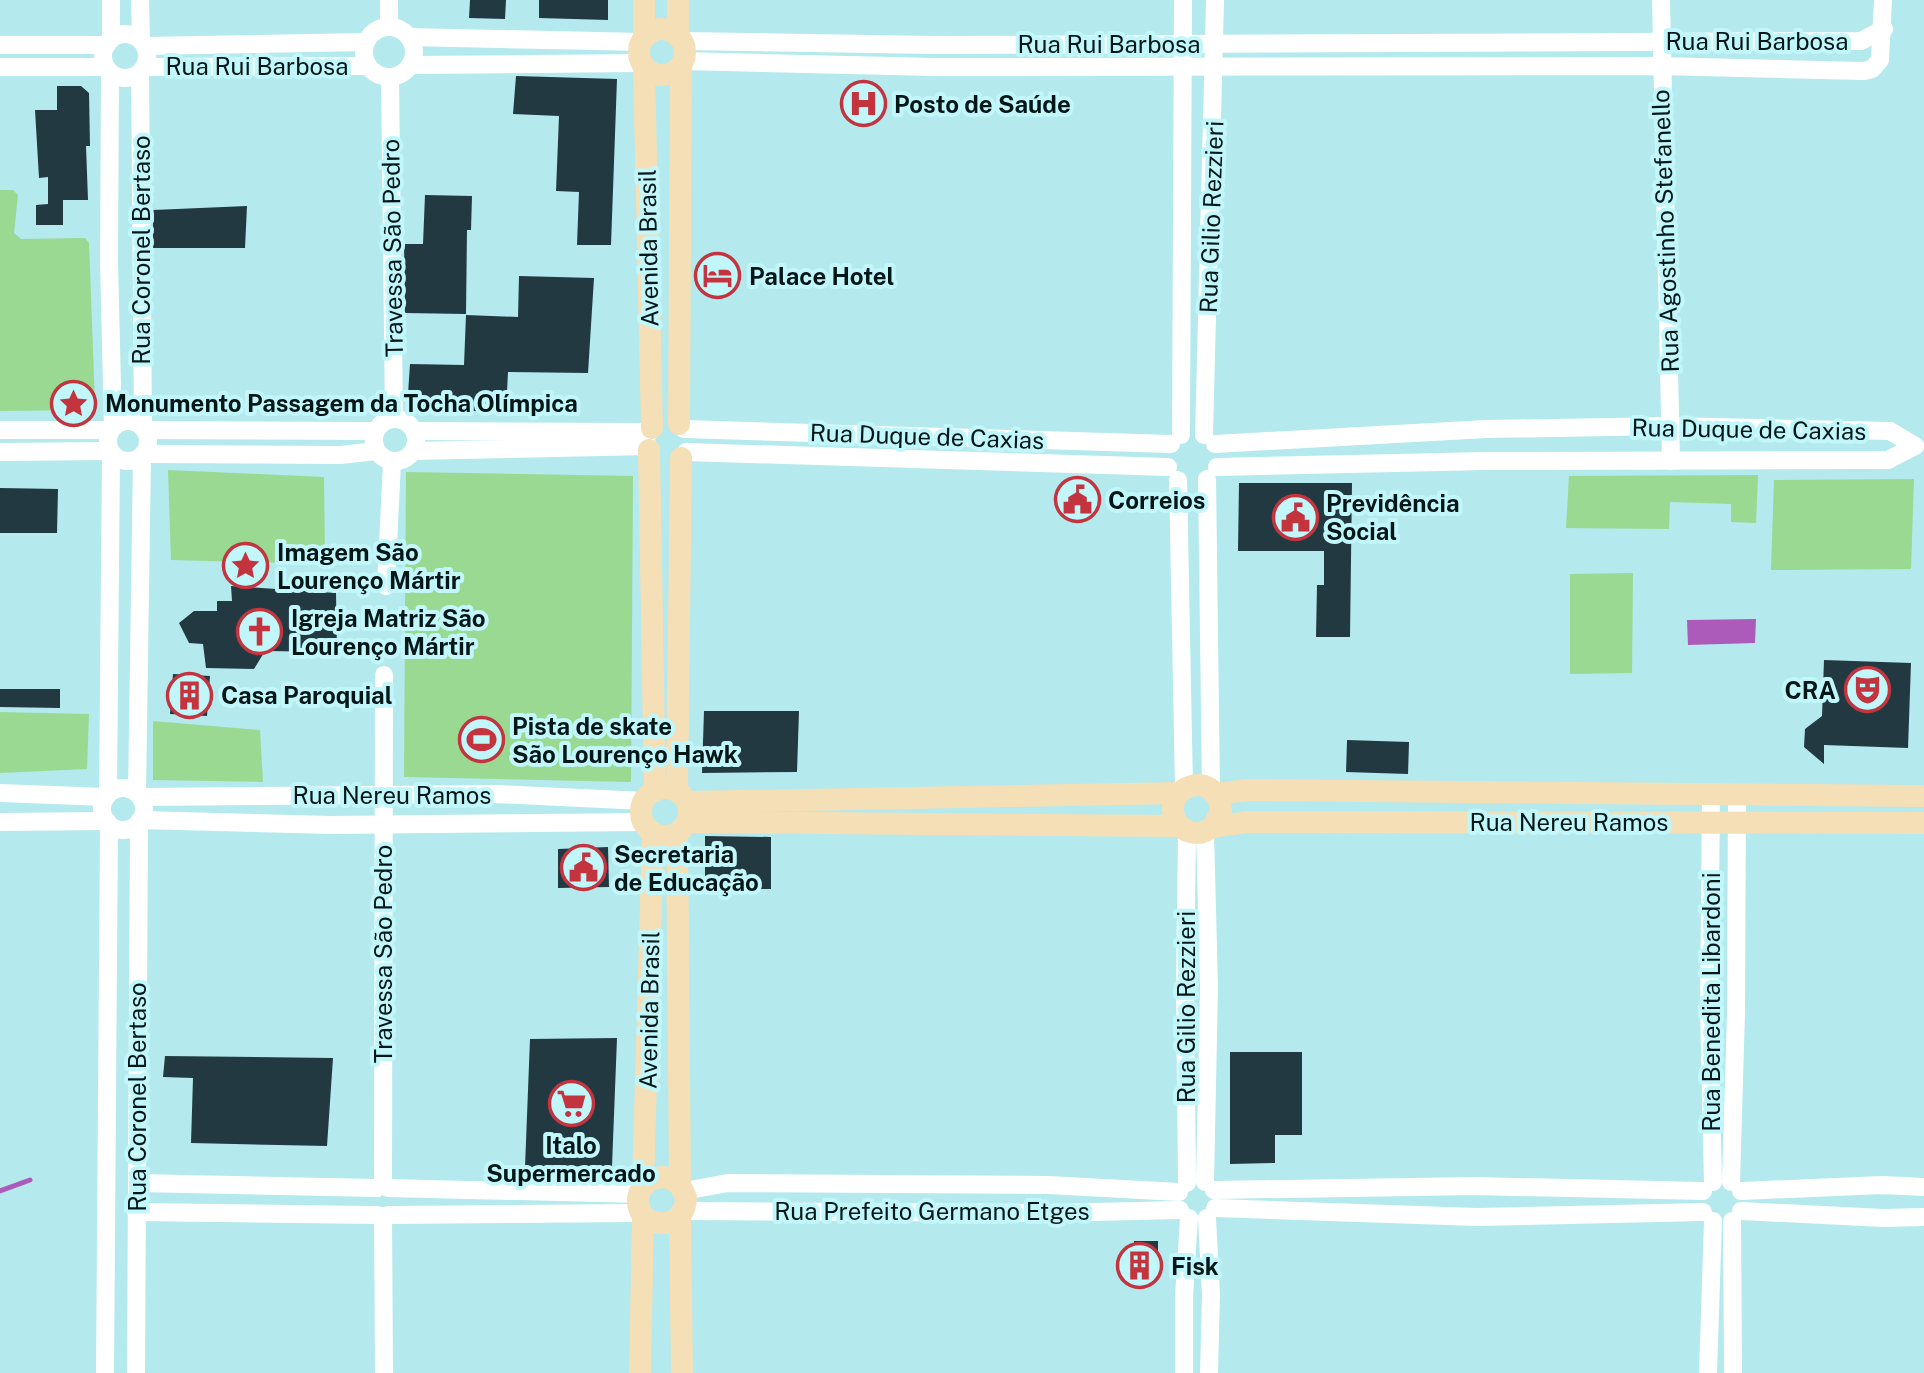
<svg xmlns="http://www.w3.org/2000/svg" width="1924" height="1373" font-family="'Public Sans',sans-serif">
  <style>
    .green { fill: #99d992 }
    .water { fill: #ad5bba }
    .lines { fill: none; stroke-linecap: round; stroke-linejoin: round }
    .stream { stroke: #ad5bba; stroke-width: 5 }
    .building { fill: #223942 }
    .minor { stroke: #fff; stroke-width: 18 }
    .major { stroke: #f5dfb7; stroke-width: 22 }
    .labels { text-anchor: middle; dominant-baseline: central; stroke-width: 8; stroke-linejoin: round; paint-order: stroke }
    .street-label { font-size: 24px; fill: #031719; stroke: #c1f7fb }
    .poi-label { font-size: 24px; font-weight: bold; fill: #031719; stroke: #c1f7fb; text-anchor: start }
  </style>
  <rect width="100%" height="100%" fill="#b4e9ed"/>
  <g class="green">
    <path d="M0 190H13L18 195 14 233 21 239 85 238 89 243 95 403 91 410 0 411Z"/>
    <path d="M168 470 324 477 325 564 171 560Z"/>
    <path d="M406 472 633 476 631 782 404 777Z"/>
    <path d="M1758 475 1756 523 1731 522V504L1670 502 1669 529 1566 528 1569 476Z"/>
    <path d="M1914 479 1911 569 1771 570 1774 480Z"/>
    <path d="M1633 573 1632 673 1570 674V574Z"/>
    <path d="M0 712 89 714 87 769 0 773Z"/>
    <path d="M153 721 260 730 263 782 153 780Z"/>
  </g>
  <path class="water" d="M1756 619 1755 643 1688 645 1687 620Z"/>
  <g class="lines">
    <path class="stream" d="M0 1191 30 1180"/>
  </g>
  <g class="building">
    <path d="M470 0H506L505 19 469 18Z"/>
    <path d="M539 0H608V20L539 18Z"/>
    <path d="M516 76 617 79 611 245H577L579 192 556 191 559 116 513 114Z"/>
    <path d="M57 86H81L89 93 90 146H86L88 200H63V225H36V205L48 204V177L39 178 35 110H57Z"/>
    <path d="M425 195 472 196 471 230H467L466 314 405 313 404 244H423Z"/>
    <path d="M247 206 245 248H153V210Z"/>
    <path d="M519 276 594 278 588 373 508 372 506 412 407 409 410 364 464 365 466 315 518 317Z"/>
    <path d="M1239 483H1352L1350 637H1316L1317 585H1324V551H1238Z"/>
    <path d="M0 488 58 489 57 533H0Z"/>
    <path d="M231 586 336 593 337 652 265 651 254 669 206 668 203 644 189 643 179 623 194 611H217V601H232Z"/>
    <path d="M1824 660 1911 663 1908 748 1824 745V764L1804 747 1805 729 1822 716Z"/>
    <path d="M173 674 210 676 207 716 170 714Z"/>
    <path d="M0 689H60V708L0 707Z"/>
    <path d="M704 711H799L797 772 702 773Z"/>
    <path d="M1347 740 1409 742 1408 774 1346 772Z"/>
    <path d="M705 836 771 837V889H705Z"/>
    <path d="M608 847 609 887 558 888V849Z"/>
    <path d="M617 1038 612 1166 525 1167 530 1039Z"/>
    <path d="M1230 1052H1302V1135H1275V1163L1230 1164Z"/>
    <path d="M165 1056 333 1058 327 1146 191 1143 193 1078 163 1077Z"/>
    <path d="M1134 1241H1158V1280L1123 1279V1252H1134Z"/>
  </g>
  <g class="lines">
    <g class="minor">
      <path d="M140 0 141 40"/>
      <path d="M389 0V27"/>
      <path d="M1661 0 1671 461"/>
      <circle cx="389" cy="52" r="25"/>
      <circle cx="125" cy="56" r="22"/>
      <path d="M409 37 642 42"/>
      <path d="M111 40V0"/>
      <path d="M682 41 934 45 1861 41 1884 29"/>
      <path d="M0 45H107"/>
      <path d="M145 46 366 42"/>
      <path d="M683 61 934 67 1661 66 1864 71 1872 69 1880 60 1883 0"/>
      <path d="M410 65 642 63"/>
      <path d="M0 67H106"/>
      <path d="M145 67 368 66"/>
      <path d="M110 72 109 262 113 427"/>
      <path d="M140 72 143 428"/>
      <path d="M390 77 394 419"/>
      <circle cx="395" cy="440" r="21"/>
      <circle cx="128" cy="441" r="20"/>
      <path d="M684 429 1171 444"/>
      <path d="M0 430H111"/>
      <path d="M145 430 375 431"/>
      <path d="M414 431 650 432"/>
      <path d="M1181 435 1183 0"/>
      <path d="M1204 435 1215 0"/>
      <path d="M1215 444 1486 429 1671 426 1890 431 1915 446"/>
      <path d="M413 451 648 446"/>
      <path d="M0 452 109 451"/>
      <path d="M686 452 1168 467"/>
      <path d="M144 454 340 455 376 451"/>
      <path d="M1217 467 1485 461 1888 460 1915 446"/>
      <path d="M1207 479 1211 790"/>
      <path d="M1178 480 1184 789"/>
      <path d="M386 586 392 462"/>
      <circle cx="123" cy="809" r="21"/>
      <path d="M0 793 106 797"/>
      <path d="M137 793 142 456"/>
      <path d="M108 794 111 453"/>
      <path d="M1711 795 1709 1010 1713 1182"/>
      <path d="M140 797 496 794 644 801"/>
      <path d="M140 820 330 825 643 822"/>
      <path d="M0 822 107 821"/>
      <path d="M1187 831 1185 988 1187 1183"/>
      <path d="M1205 1182 1209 987 1205 832"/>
      <path d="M1731 1182 1736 1012 1737 795"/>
      <path d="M137 1183 377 1188"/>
      <path d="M383 1186 384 675"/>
      <path d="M388 1188 639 1194"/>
      <path d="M1214 1190 1474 1186 1703 1191"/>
      <path d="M684 1191 728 1183 1048 1185 1179 1192"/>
      <path d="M1741 1191 1882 1185 1924 1187"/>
      <path d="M1215 1208 1477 1217 1703 1212"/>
      <path d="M684 1211 1049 1213 1180 1210"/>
      <path d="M1741 1211 1883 1218 1924 1217"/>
      <path d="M136 1212 377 1215"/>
      <path d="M388 1215 640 1213"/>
      <path d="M383 1216 384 1373"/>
      <path d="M1207 1218 1211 1295 1209 1373"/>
      <path d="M1732 1221 1733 1373"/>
      <path d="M105 1373 109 824"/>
      <path d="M136 1373 139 822"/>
      <path d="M1184 1373V1297L1189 1218"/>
      <path d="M1708 1373 1713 1221"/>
    </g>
    <g class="major">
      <path d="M644 0V38"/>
      <path d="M678 0V37"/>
      <circle cx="662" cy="52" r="23"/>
      <path d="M644 67 652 428"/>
      <path d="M679 424 681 65"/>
      <path d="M649 450 655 791"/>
      <circle cx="665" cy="812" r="24"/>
      <path d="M677 791 681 458"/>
      <path d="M1216 794 1248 790 1924 796"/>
      <path d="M687 802 1179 793"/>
      <path d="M687 822 1180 826"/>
      <path d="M1213 827 1221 811C1216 765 1159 788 1176 821 1181 829 1189 833 1198 833 1205 833 1209 828 1215 827 1226 824 1237 824 1247 822L1924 823"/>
      <path d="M677 833 680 1186"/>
      <path d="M643 1186 653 833"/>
      <path d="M680 1216 682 1373"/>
      <path d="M640 1373 643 1216C622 1184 673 1157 686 1198 685 1223 662 1230 643 1216"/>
    </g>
  </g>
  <defs>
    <symbol id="hospital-ring" viewBox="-11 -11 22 22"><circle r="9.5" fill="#c1f7fb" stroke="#c4343e" stroke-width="1.5"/><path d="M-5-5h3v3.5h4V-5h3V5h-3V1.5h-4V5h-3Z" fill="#c4343e"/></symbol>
    <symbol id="hotel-ring" viewBox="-11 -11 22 22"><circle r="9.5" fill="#c1f7fb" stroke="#c4343e" stroke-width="1.5"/><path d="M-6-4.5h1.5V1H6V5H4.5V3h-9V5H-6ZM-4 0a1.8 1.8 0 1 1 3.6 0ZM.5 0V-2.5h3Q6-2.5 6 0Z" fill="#c4343e"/></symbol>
    <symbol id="sight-ring" viewBox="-11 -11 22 22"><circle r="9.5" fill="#c1f7fb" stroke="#c4343e" stroke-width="1.5"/><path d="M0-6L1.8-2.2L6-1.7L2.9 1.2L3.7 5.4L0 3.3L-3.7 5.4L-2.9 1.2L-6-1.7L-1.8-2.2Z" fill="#c4343e"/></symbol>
    <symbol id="civic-ring" viewBox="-11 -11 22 22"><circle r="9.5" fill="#c1f7fb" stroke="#c4343e" stroke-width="1.5"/><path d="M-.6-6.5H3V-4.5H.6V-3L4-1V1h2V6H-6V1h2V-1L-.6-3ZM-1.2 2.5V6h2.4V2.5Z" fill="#c4343e"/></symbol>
    <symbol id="church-ring" viewBox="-11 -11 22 22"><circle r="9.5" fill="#c1f7fb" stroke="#c4343e" stroke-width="1.5"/><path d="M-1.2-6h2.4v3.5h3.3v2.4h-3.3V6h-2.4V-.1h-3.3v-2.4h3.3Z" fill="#c4343e"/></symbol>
    <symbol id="theatre-ring" viewBox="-11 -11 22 22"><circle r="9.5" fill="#c1f7fb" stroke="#c4343e" stroke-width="1.5"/><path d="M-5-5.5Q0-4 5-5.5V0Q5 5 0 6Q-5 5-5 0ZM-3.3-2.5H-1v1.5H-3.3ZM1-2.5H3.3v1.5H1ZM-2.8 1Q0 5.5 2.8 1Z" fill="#c4343e"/></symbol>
    <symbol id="building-ring" viewBox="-11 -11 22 22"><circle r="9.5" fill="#c1f7fb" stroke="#c4343e" stroke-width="1.5"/><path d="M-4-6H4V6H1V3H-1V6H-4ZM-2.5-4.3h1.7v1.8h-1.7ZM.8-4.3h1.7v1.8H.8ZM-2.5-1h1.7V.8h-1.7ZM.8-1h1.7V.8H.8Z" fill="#c4343e"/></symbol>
    <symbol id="stadium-ring" viewBox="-11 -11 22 22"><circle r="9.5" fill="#c1f7fb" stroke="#c4343e" stroke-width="1.5"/><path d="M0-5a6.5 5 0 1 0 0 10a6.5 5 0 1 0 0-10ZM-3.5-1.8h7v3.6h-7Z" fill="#c4343e"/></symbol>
    <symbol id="supermarket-ring" viewBox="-11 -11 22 22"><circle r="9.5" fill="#c1f7fb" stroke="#c4343e" stroke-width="1.5"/><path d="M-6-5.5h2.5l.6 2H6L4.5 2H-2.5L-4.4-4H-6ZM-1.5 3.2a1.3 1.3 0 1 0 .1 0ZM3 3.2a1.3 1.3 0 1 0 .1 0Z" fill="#c4343e"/></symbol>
  </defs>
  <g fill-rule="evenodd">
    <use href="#hospital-ring" x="838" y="78" width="51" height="51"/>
    <use href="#hotel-ring" x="692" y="250" width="51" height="51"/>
    <use href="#sight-ring" x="48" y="378" width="51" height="51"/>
    <use href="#civic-ring" x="1052" y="474" width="51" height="51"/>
    <use href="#civic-ring" x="1270" y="492" width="51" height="51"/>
    <use href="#sight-ring" x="220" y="540" width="51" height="51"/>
    <use href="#church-ring" x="234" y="606" width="51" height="51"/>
    <use href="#theatre-ring" x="1842" y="664" width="51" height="51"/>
    <use href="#building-ring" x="164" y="670" width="51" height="51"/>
    <use href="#stadium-ring" x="456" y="714" width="51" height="51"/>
    <use href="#civic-ring" x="558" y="842" width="51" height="51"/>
    <use href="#supermarket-ring" x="546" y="1078" width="51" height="51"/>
    <use href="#building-ring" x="1114" y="1240" width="51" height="51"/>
  </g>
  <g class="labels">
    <g class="street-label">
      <text x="1757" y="41">Rua Rui Barbosa</text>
      <text x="1109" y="44">Rua Rui Barbosa</text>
      <text x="257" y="66">Rua Rui Barbosa</text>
      <text transform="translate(1211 217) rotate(-88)">Rua Gilio Rezzieri</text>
      <text transform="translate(1665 231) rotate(-92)">Rua Agostinho Stefanello</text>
      <text transform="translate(392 248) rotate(-91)">Travessa São Pedro</text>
      <text transform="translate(648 248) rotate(-91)">Avenida Brasil</text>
      <text transform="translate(141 250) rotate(-90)">Rua Coronel Bertaso</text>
      <text transform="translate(1749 429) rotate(1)">Rua Duque de Caxias</text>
      <text transform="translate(927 436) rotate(2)">Rua Duque de Caxias</text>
      <text x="392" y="795">Rua Nereu Ramos</text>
      <text x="1569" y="822">Rua Nereu Ramos</text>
      <text transform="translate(383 954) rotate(-90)">Travessa São Pedro</text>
      <text transform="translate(1711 1002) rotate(-90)">Rua Benedita Libardoni</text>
      <text transform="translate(1186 1007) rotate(-90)">Rua Gilio Rezzieri</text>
      <text transform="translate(649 1010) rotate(-89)">Avenida Brasil</text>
      <text transform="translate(137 1097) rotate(-90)">Rua Coronel Bertaso</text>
      <text x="932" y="1211">Rua Prefeito Germano Etges</text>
    </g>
    <g class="poi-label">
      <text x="894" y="104">Posto de Saúde</text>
      <text x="749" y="276">Palace Hotel</text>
      <text x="105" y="403">Monumento Passagem da Tocha Olímpica</text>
      <text x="1108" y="500">Correios</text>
      <text x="1326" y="503">Previdência<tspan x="1326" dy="28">Social</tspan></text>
      <text x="277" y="552">Imagem São<tspan x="277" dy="28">Lourenço Mártir</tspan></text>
      <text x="291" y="618">Igreja Matriz São<tspan x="291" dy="28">Lourenço Mártir</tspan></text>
      <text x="1836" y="690" text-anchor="end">CRA</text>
      <text x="221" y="695">Casa Paroquial</text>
      <text x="512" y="726">Pista de skate<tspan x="512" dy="28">São Lourenço Hawk</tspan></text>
      <text x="614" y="854">Secretaria<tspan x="614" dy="28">de Educação</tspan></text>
      <text x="571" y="1145" text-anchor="middle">Italo<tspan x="571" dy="28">Supermercado</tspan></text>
      <text x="1171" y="1266">Fisk</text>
    </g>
  </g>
</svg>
